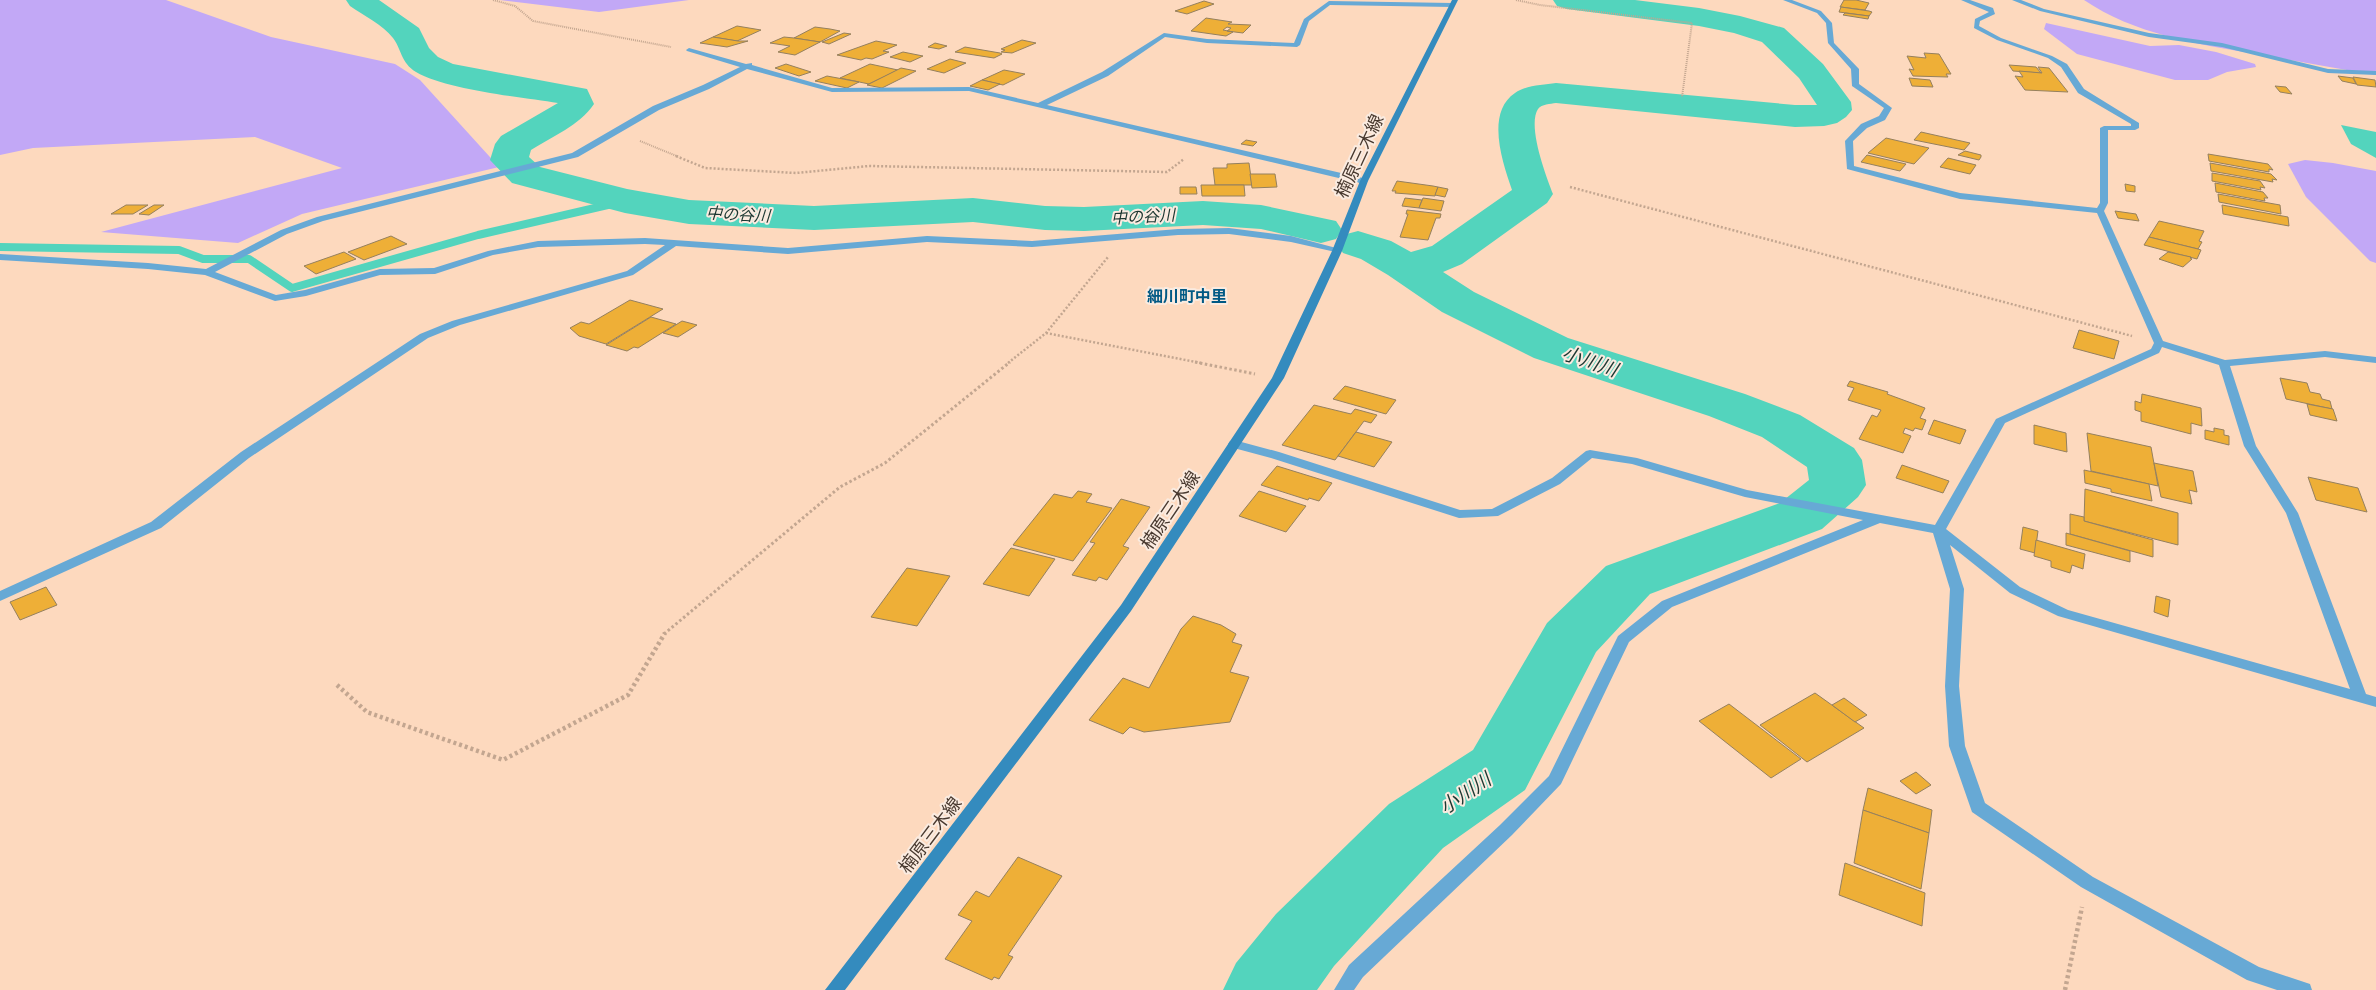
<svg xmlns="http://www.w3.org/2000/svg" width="2376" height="990" font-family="'PT Sans Narrow','Noto Sans JP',sans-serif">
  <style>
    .green { fill: #c2a8f6 }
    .water { fill: #53d4bd }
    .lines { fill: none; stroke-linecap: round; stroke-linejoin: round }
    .stream { stroke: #53d4bd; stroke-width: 8 }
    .river { fill: #53d4bd; fill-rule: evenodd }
    .building { fill: #eeaf37; stroke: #95805e }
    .path-far3 { stroke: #c3a690; stroke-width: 2; stroke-dasharray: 1 1; stroke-linecap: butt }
    .path-far2 { stroke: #c3a690; stroke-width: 2.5; stroke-dasharray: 2 2; stroke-linecap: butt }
    .path-far1 { stroke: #c3a690; stroke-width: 3; stroke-dasharray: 2.5 2.5; stroke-linecap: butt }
    .path { stroke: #c3a690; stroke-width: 4.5; stroke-dasharray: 3 3; stroke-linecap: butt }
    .minor { fill: #67a9d5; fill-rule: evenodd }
    .secondary { fill: #348bbe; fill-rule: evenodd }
    .labels { text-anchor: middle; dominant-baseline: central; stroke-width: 4; stroke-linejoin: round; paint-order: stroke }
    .far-water-label { font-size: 16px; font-style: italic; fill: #1b3731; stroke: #faebe0 }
    .far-quarter-label { font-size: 16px; font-weight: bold; fill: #005984; stroke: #faebe0 }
    .street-label { font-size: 18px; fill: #48392f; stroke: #faebe0 }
    .water-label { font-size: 19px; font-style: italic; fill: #1b3731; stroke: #faebe0 }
  </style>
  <rect width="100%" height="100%" fill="#fdd9be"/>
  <g class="green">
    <path d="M0 0H166L271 37 395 64 420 80 499 167 302 214 238 243 101 232 342 168 255 137 33 148 0 155Z"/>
    <path d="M500 0H689L599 12Z"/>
    <path d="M2084 0H2376V75C2336 68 2296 61 2256 54 2197 44 2134 34 2084 0Z"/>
    <path d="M2046 23 2150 46 2179 45 2216 52 2255 64 2256 67 2227 72 2208 80H2175L2077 54 2044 29Z"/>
    <path d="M2305 160 2333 163 2376 171V263L2370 261 2306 197 2288 164Z"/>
  </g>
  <path class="water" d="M2341 125 2376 132V158L2351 144Z"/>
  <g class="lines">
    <path class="stream" d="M0 247 179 250 203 259H249L292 288 478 235 625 201"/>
    <g class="river">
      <path d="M346 0H379L419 28 429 48 438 57 453 64 587 89 594 104C579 126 553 136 531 150L529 157 540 167 627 189 689 200 814 206 973 198 1045 206 1084 207 1203 201 1261 205 1336 221 1342 230 1336 239 1321 243 1261 229 1203 225 1084 231 1045 230 973 222 814 230 689 224 625 213 512 183 490 160 495 144 501 136 558 103C520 97 447 90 416 72 401 63 401 48 393 38 383 25 363 15 350 6Z"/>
      <path d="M1553 0H1635L1699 8 1740 16 1784 28 1823 64 1851 102 1852 110 1846 117 1837 123 1824 126 1795 127 1556 103C1550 104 1542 104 1538 109 1527 126 1546 176 1553 194L1547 203 1462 264 1443 272 1474 292 1568 338 1745 394 1800 415 1854 448 1862 460 1866 485 1858 497 1822 529 1650 594 1596 652 1525 790 1443 848 1334 966 1317 990H1223L1236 963 1276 914 1389 804 1473 750 1547 623 1606 566 1780 503 1809 480 1807 467 1762 437 1709 416 1534 358 1442 312 1388 275 1361 259 1343 253 1337 244 1343 235 1358 231 1391 241 1411 252 1432 246 1512 190C1503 164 1485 113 1515 93 1526 85 1543 85 1556 83L1795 105H1817L1799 78 1762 42 1734 33 1699 26 1567 9 1557 6Z"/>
    </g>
  </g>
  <g class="building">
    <path d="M1844 0H1856L1869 3 1865 10 1840 7Z"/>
    <path d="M1204 1 1214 4 1187 14 1175 11Z"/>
    <path d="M1841 7 1869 11 1872 12 1869 16 1839 12Z"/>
    <path d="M1845 13 1869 16 1868 19 1843 15Z"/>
    <path d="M1206 18 1232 22 1228 24 1251 25 1243 33 1227 31 1231 28 1227 27 1223 30 1233 32 1226 36 1191 31Z"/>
    <path d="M737 26 761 30 737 41 713 37Z"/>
    <path d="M815 27 830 29 840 31 820 42 794 38Z"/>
    <path d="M844 33 851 34 829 44 822 42Z"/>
    <path d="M713 37 738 41H748L727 47 700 43Z"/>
    <path d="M784 37 794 38 820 42 795 55 778 52 790 46 770 43Z"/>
    <path d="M1022 40 1036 43 1012 53 1001 52 1005 50 1001 49Z"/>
    <path d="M876 41 897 45 883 51 889 52 872 59 866 58 861 60 837 55Z"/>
    <path d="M935 43 947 46 939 49 928 47Z"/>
    <path d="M965 47 1000 53 1002 54 994 58 955 52Z"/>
    <path d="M903 52 923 56 910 62 890 57Z"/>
    <path d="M1924 53 1939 54 1951 74H1946L1948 77 1913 76 1909 69 1914 70 1907 56 1926 58Z"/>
    <path d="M950 59 966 63 944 73 927 69Z"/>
    <path d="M786 64 811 72 799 76 775 68Z"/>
    <path d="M870 64 898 70 869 84 840 78Z"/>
    <path d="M2009 65 2036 67 2041 73 2013 71Z"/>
    <path d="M2038 67 2049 68 2068 92 2025 90 2015 76 2023 77 2019 71 2042 73Z"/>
    <path d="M901 68 916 71 882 88 867 85Z"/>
    <path d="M1004 70 1025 74 1003 85 982 80Z"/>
    <path d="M827 76 859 82 847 88 815 81Z"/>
    <path d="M2338 76 2353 78 2356 84 2342 81Z"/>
    <path d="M2353 77 2375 80 2376 87 2357 85Z"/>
    <path d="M1909 78 1930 80 1933 87 1912 86Z"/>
    <path d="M982 80 1000 84 988 90 970 86Z"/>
    <path d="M2275 86 2286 87 2292 94 2280 92Z"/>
    <path d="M1921 132 1970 143 1964 150 1914 140Z"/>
    <path d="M1886 138 1929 148 1914 164 1868 153Z"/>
    <path d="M1246 140 1257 142 1253 146 1241 144Z"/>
    <path d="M1965 151 1981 155V157L1979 160 1958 155Z"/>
    <path d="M2208 154 2268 164 2273 170 2269 169V172L2209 161Z"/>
    <path d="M1867 155 1906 164 1900 171 1861 162Z"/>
    <path d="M1948 158 1976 165 1970 174 1940 167Z"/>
    <path d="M1249 163 1252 185H1215L1213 168H1227V164Z"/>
    <path d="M2210 163 2271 174 2277 180 2272 179 2273 182 2211 171Z"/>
    <path d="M2212 173 2260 181 2265 188 2260 187 2261 190 2212 181Z"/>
    <path d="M1250 174H1275L1277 187 1252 188Z"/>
    <path d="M1397 181 1433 186 1438 187 1435 196 1395 193 1396 191H1392Z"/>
    <path d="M2215 183 2263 192 2268 198H2264L2265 201 2216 192Z"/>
    <path d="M2125 184 2135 186V192L2126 191Z"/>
    <path d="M1201 185H1244L1245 196H1202Z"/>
    <path d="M1180 187H1196L1197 194H1180Z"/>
    <path d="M1438 187 1448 189 1445 197 1435 195Z"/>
    <path d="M2218 194 2280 205 2281 214 2219 202Z"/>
    <path d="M1405 198 1422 200 1419 208 1402 206Z"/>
    <path d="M1423 198 1444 201 1441 211 1419 208Z"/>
    <path d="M126 205H148L133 214H111Z"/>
    <path d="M154 205H164L149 215 139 214Z"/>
    <path d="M2222 205 2288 217 2289 226 2223 214Z"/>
    <path d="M1407 210 1441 214 1440 218H1436L1428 240 1400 237 1408 214H1406Z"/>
    <path d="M2115 211 2136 214 2139 221 2118 218Z"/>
    <path d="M2159 221 2204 231 2199 241 2202 242 2198 249 2149 237Z"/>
    <path d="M391 236 407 244 364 260 348 252Z"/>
    <path d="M2149 237 2198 249 2201 250 2197 259 2144 245Z"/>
    <path d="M344 252 356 259 316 274 304 266Z"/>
    <path d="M2168 252 2191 257 2190 258 2192 259 2183 267 2159 259Z"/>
    <path d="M630 300 663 309 606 344 579 336 570 328 581 322 589 324Z"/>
    <path d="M651 317 676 324 638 348 634 347 627 351 606 345Z"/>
    <path d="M682 321 697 325 678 337 663 333Z"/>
    <path d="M2079 330 2119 341 2114 359 2073 348Z"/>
    <path d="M2280 378 2307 383 2310 392 2320 394 2322 399 2330 401 2332 409 2286 399Z"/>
    <path d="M1850 381 1888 392 1887 394 1925 408 1920 418 1926 420 1922 430 1915 428 1913 431 1905 428 1903 433 1911 436 1903 453 1859 439 1872 415 1877 417 1881 410 1848 400 1854 388 1847 386Z"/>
    <path d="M1345 386 1396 400 1386 414 1333 399Z"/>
    <path d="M2142 394 2201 408 2202 426 2191 423V434L2141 421V412L2135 410V401L2141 403Z"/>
    <path d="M2307 404 2333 409 2337 421 2310 415Z"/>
    <path d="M1314 405 1351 414 1355 409 1377 415 1371 423 1364 421 1335 460 1282 445Z"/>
    <path d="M1934 420 1966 430 1960 444 1928 434Z"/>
    <path d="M2034 425 2066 433 2067 452 2034 444Z"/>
    <path d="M2214 428 2224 430V435L2229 436V445L2205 439V430L2214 432Z"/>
    <path d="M1356 432 1392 442 1374 467 1338 456Z"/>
    <path d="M2087 433 2151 447 2158 486 2091 471Z"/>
    <path d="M2154 463 2193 471 2197 492 2189 490 2192 504 2161 497Z"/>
    <path d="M1902 465 1949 481 1943 493 1896 478Z"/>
    <path d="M1277 466 1332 483 1319 501 1309 498 1308 500 1261 485Z"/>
    <path d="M2084 470 2149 484 2152 501 2111 492V489L2085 483Z"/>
    <path d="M2308 477 2358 488 2367 512 2316 500Z"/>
    <path d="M2085 489 2178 513V545L2084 521Z"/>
    <path d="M1078 491 1092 494 1086 502 1112 508 1073 561 1013 545 1054 494 1072 498Z"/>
    <path d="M1259 491 1306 506 1286 532 1239 516Z"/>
    <path d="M1121 499 1150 507 1123 546 1129 548 1107 580 1099 577 1096 581 1072 575 1095 543 1090 542Z"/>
    <path d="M2070 514 2084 517V521L2153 540V557L2070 534Z"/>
    <path d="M2023 527 2038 531 2035 553 2020 549Z"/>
    <path d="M2066 533 2130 551V562L2066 545Z"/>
    <path d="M2036 540 2085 554 2083 569 2072 565 2070 573 2051 567V561L2034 556Z"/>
    <path d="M1011 548 1055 559 1029 596 983 584Z"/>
    <path d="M907 568 950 576 917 626 871 617Z"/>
    <path d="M46 587 57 605 20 620 10 602Z"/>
    <path d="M2156 596 2170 600 2168 617 2154 612Z"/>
    <path d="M1193 616 1221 625 1236 634 1232 642 1242 645 1230 672 1249 677 1230 722 1144 732 1130 727 1123 734 1089 720 1123 678 1149 688 1181 629Z"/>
    <path d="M1815 693 1864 728 1807 762 1760 725Z"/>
    <path d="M1844 698 1867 715 1855 722 1832 705Z"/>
    <path d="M1729 704 1801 759 1771 778 1699 721Z"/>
    <path d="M1916 772 1931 785 1916 794 1900 781Z"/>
    <path d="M1868 788 1932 810 1929 833 1863 810Z"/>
    <path d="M1863 810 1929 833 1921 889 1854 863Z"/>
    <path d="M1018 857 1062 876 1008 955 1013 957 999 979 994 977 992 980 945 959 972 921 958 915 976 891 989 897Z"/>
    <path d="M1845 863 1925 893 1922 926 1839 895Z"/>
  </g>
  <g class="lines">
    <g class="path-far3">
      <path d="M493 0 515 6 533 21 671 47"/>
      <path d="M1516 0 1540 5 1692 23 1682 97"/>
      <path d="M640 141 679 157"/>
    </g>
    <g class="path-far2">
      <path d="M676 156 705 168 796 173 869 166 1167 172 1184 159"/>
      <path d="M1570 187 2132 336"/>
      <path d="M1046 333 1201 363"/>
      <path d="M1008 363 1046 333 1108 257"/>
    </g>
    <g class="path-far1">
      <path d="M1195 362 1255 374"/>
      <path d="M664 634 840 487 885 463 1010 362"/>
    </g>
    <g class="path">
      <path d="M337 685 367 712 503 760 628 695 665 633"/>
      <path d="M2065 990 2082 907"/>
    </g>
    <g class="minor">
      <path d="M1783 0H1792L1821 11 1832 23 1834 43 1859 69V84L1892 108 1885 120 1867 128 1853 141 1854 166 1960 193 2097 208 2100 203V128L2104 126H2131V124L2078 93 2061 67 2048 58 1997 40 1974 28 1975 19 1989 12 1961 0H1970L1993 8 1995 14 1980 21 1979 26 2001 38 2052 56 2067 64 2084 89 2139 123V128L2135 130H2108V203L2104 211 2163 341 2225 360 2325 351 2376 357V363L2325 357 2230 366 2256 446 2298 513 2366 694 2376 697V707L2058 616 2010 593 1950 545 1964 589 1959 686 1965 746 1985 803 2093 877 2259 967 2310 984 2312 990H2277L2247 980 2081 887 1972 812 1949 746 1945 686 1950 589 1933 533 1880 523 1672 607 1629 642 1561 784 1512 835 1363 977 1354 990H1334L1349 965 1500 825 1549 776 1618 636 1662 601 1863 520 1745 497 1632 464 1592 458 1560 484 1498 516 1459 518 1271 458 1230 447 1228 444 1230 441 1234 440 1279 452 1460 510 1492 509 1552 478 1586 451 1590 450 1637 458 1747 490 1935 525 1996 419 2151 349 2154 343 2097 213 1960 199 1847 169 1845 141 1861 124 1879 116 1884 108 1852 86 1851 69 1828 43 1826 23 1817 13ZM2162 347 2219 365 2244 446 2286 513 2350 689 2068 610 2020 587 1946 529 2005 423 2159 353Z"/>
      <path d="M2012 0H2021L2044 9 2149 33 2222 43 2328 69 2376 71V75L2328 73 2222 47 2149 37 2040 11Z"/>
      <path d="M1329 1 1452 3 1455 5 1452 7 1330 5 1309 21 1300 45 1297 47 1207 43 1165 37 1108 76 1047 105 1367 179 1368 181 1364 184 969 91 832 92 747 69 709 89 659 110 578 157 323 221 287 234 215 272 276 295 305 290 380 269 434 268 488 251 538 241 645 238 788 248 927 236 1032 241 1178 229 1229 228 1291 236 1340 249V253L1291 242 1229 234 1178 235 1032 247 927 242 788 254 676 246 633 275 460 325 428 338 249 458 161 528 0 601V591L151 522 241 452 420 334 452 321 627 271 665 245 645 244 538 247 493 255 435 274 380 275 306 296 275 301 205 275 148 269 0 260V254L148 263 206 269 281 230 317 217 572 153 653 106 703 85 740 67 687 51 686 50 689 48 746 64 752 63V65L832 88 969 87 1038 103 1102 72 1164 33 1207 39 1294 43 1304 19Z"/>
    </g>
    <path class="secondary" d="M1452 0H1458L1368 181 1342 251 1284 378 1131 611 845 990H825L1121 605 1272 378 1332 251 1360 181Z"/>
  </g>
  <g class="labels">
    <g class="far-water-label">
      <text transform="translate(738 214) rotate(3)">中の谷川</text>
      <text transform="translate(1143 216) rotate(-3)">中の谷川</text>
    </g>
    <g class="far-quarter-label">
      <text x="1187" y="296">細川町中里</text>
    </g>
    <g class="street-label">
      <text transform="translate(1359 156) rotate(-65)">楠原三木線</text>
      <text transform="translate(1170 510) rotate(-56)">楠原三木線</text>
      <text transform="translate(930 835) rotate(-53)">楠原三木線</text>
    </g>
    <g class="water-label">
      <text transform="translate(1590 361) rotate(19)">小川川</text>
      <text transform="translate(1465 793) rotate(-34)">小川川</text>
    </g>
  </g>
</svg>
